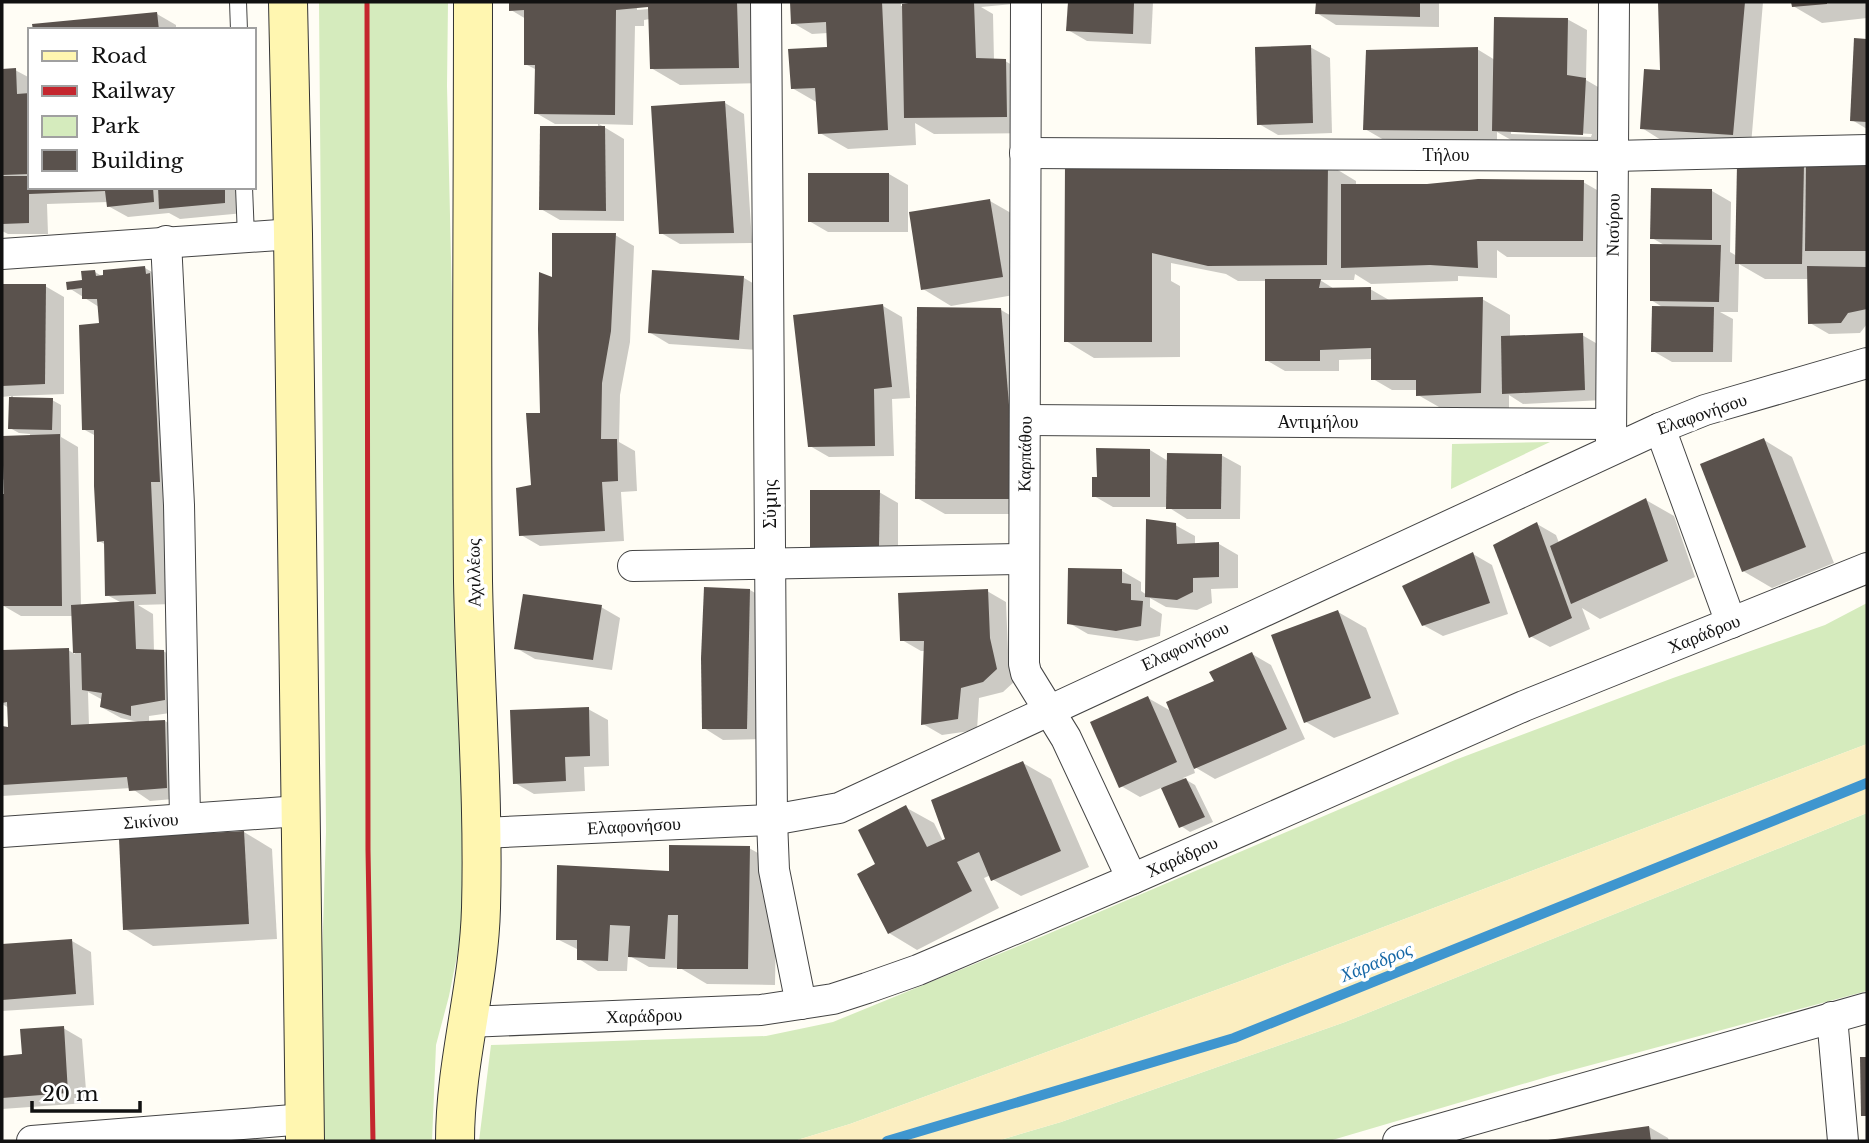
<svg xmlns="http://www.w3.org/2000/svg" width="1869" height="1143" font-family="'Libre Baskerville',serif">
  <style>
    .green { fill: #d5ebbd }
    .sand { fill: #fbeec1 }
    .shadow { fill: #0003; fill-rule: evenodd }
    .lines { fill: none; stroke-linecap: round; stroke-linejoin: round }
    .stream { stroke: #3f96cf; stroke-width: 10 }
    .building { fill: #5a524d }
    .lane-casing { stroke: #444; stroke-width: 18 }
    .street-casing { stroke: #444; stroke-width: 32 }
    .secondary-casing { stroke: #333; stroke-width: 40 }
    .lane { stroke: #fff; stroke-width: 16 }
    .street { stroke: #fff; stroke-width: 30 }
    .secondary { stroke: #fff6b0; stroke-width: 38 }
    .rail { stroke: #c4262e; stroke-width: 5 }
    .labels { text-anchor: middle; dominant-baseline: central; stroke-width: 7; stroke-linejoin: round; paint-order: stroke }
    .street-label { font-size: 18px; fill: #111; stroke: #fff }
    .water-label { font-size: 19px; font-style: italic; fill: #1768a6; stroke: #fff }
  </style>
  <rect width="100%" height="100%" fill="#fffdf5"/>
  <g class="green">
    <path d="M319 2H448L447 86 464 818 461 936 449 996 436 1045 432 1141H321V992L326 832Z"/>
    <path d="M1549 442H1550L1451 489 1452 444Z"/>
    <path d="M1867 603V744L1246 979 850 1124 794 1141H479L491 1045 766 1036 833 1022 1043 936 1455 760 1673 678 1825 625Z"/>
    <path d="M1867 813V991L1550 1076 1329 1141H997L1061 1122 1345 1022Z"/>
  </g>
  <path class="sand" d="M1867 744V813L1345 1022 1061 1122 997 1141H794L850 1124 1246 979Z"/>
  <g class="shadow">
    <path d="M511 2H756L767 83 680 85 651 68 650 19 644 20V26H635L633 125 599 124 624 139V221L560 220 541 209 598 128V124H555L536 113 537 70 525 64 526 19 511 10ZM649 5V9L637 10V7Z"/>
    <path d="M792 2H901V6L917 4 916 2H1013V4L981 7 993 14 994 61H1005L1034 77V133L934 134 915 123 916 145 848 149 820 133 818 103 792 88 829 48 828 33 812 34 793 23Z"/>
    <path d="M1070 2H1153L1151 44 1087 41 1068 30Z"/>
    <path d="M1317 2H1439V27L1336 25 1317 13Z"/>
    <path d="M1660 2H1763L1751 145 1661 140 1642 128 1662 72Z"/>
    <path d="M1793 2H1867V18L1822 23 1793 6Z"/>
    <path d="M157 14 176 25V30H34Z"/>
    <path d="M1567 19 1587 30 1586 80 1605 91 1602 145 1513 141 1497 132V141L1384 140 1365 129 1477 49 1495 60ZM1511 130 1592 134 1591 137 1511 134Z"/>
    <path d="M1856 40 1867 41V129L1852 120Z"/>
    <path d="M1310 47 1330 58 1332 133 1278 135 1259 124Z"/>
    <path d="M2 70H15L30 78V187H243L244 213 180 219 169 213 128 217 108 206V202L47 204 48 234H8L2 231Z"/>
    <path d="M725 103 744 114 752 243 680 244 661 233Z"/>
    <path d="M1328 164 1356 181V185L1583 182 1611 198V257H1507L1497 250V278L1458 276V281L1371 284 1355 274 1354 280H1320L1336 290 1370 289 1389 300 1482 299 1510 315V337L1582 335 1601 346 1603 400 1523 404 1509 395V408L1446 411 1418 395V390H1392L1373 379V359L1339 360V371H1285L1266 360 1267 281H1238L1226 274 1171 263V281L1180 286V357L1094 358 1066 341 1065 269Z"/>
    <path d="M1803 166 1867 168V324L1860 333 1829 334 1810 323 1809 279H1765L1739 264 1738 312H1720L1733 319 1732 362H1672L1653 351 1664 308 1651 300 1666 246 1652 238 1712 191 1731 202 1730 252 1737 256Z"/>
    <path d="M889 174 908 185V232H828L809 221Z"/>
    <path d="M990 201 1018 217 1031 292 951 306 923 289Z"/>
    <path d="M615 235 634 246 630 342 620 395 619 442 635 451 637 491 621 492 624 541 540 546 521 535 533 486 553 279Z"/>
    <path d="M145 268 164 279 174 604 138 605 153 614 154 651H163L183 662 184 711 149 716V722L165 721 184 732 185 798 150 801 131 788 2 796V728H10L9 708 2 704V652L68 650 75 654 73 616H21L2 605V496H6L5 480 2 479V438L30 437V434L19 433 10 428 11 396 2 397V286H45L64 297V394L13 396V399L52 400 61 405V437L78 447 81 606 122 603 107 595 106 545 99 541 96 436 83 429 100 325 99 307 69 288 83 282 95 272 105 278ZM88 692 103 700 101 707 121 718 138 722 89 726Z"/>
    <path d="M744 278 763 289 758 350 669 344 649 332Z"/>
    <path d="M883 306 902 317 910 398 892 399 894 456 829 457 810 446Z"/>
    <path d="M1001 310 1029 326 1037 514H945L917 498Z"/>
    <path d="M1764 440 1792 457 1834 563 1772 588 1743 571Z"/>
    <path d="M1150 450 1168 461 1221 455 1241 466 1240 519H1187L1168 507H1113L1094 496Z"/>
    <path d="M879 492 898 503V557L831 558 812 546Z"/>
    <path d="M1646 500 1674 516 1695 577 1600 619 1582 608 1590 629 1550 647 1530 636 1537 524 1556 535 1559 543Z"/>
    <path d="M1175 525 1195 536V545L1219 544 1238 555V588L1211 589 1212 603 1197 610 1166 607 1150 598V607L1162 614 1160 636 1137 641 1088 634 1069 623 1122 571 1141 582V591L1147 595Z"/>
    <path d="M1473 554 1492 565 1508 614 1443 636 1423 625Z"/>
    <path d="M706 589 750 590 769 601 766 739 723 740 704 728Z"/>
    <path d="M987 591 1006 602 1008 650 1015 681 1003 692 979 698 977 730 942 735 923 724 925 651H921L902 640Z"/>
    <path d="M601 607 620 618 612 670 535 659 516 648Z"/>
    <path d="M1338 612 1366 628 1399 714 1334 738 1306 722Z"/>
    <path d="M1252 654 1271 665 1305 739 1215 779 1193 766 1195 773 1183 778 1195 785 1213 822 1190 832 1181 826 1163 787 1140 797 1121 786 1148 698 1171 711 1216 682Z"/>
    <path d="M588 709 608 720 609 766 584 767 585 791 534 794 515 783Z"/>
    <path d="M1023 763 1051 779 1089 867 1021 896 992 879 991 875 984 878 999 908 917 950 889 933 878 865 905 807 934 823 943 841Z"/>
    <path d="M244 832 272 849 277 939 153 946 125 929Z"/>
    <path d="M749 848 777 864 775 985 707 984 680 968 649 967 628 955 627 971H598L579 959V950L557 939Z"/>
    <path d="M72 941 91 952 94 1005 2 1011V946Z"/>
    <path d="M63 1028 82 1039 87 1103 2 1109V1058L24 1056Z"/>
    <path d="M1649 1127 1668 1138 1669 1141H1549Z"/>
  </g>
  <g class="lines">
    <path class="stream" d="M887 1141 1234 1038 1867 783"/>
  </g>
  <g class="building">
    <path d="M509 2H737L739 68 650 69 648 7 616 10 615 115 534 114 535 65H524V10L509 11Z"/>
    <path d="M790 2H882L888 130 818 134 815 88 791 89 788 49 827 47 826 22 791 24Z"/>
    <path d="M915 2H974L976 58 1006 59 1007 117 904 118 902 4Z"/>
    <path d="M1068 2H1134L1133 34 1066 31Z"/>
    <path d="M1316 2H1420V17L1315 14Z"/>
    <path d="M1658 2H1745L1733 135 1640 129 1644 69 1660 70Z"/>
    <path d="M1791 2H1827V4L1792 7Z"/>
    <path d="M157 12 159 30H33L32 24Z"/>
    <path d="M1494 17 1568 18 1567 75 1586 78 1583 135 1492 131Z"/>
    <path d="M1854 38 1867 39V122L1850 121Z"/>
    <path d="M1311 45 1313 123 1257 125 1255 47Z"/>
    <path d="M1478 47V131L1363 130 1366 50Z"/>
    <path d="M16 68 17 94 30 93V174L2 175V69Z"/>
    <path d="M725 101 734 233 659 234 651 106Z"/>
    <path d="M540 126H605L606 211 539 210Z"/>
    <path d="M1065 163H1328L1327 265 1208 266 1152 253V342H1064Z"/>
    <path d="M1804 164 1802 264H1735L1737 165Z"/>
    <path d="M1806 166H1867V251H1805Z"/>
    <rect x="808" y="173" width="81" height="49"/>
    <path d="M2 176H30V187H153L154 202 107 207 105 191 29 194V223L2 224Z"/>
    <path d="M1478 179 1584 180 1583 241H1477L1478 268 1430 265 1341 268V184H1427Z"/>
    <path d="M158 187H225V203L159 209Z"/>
    <path d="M1651 188 1712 189V240L1650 239Z"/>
    <path d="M990 199 1003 277 921 290 909 212Z"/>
    <path d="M552 233H616L611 331 602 383 601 439H617L618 481 602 482 605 531 519 536 516 488 531 485 526 413H540L538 329 539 272 552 277Z"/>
    <path d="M1650 244 1721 245 1719 302 1650 301Z"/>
    <path d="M145 266 146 274 150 273 160 482H151L156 594 105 596 104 541 97 542 94 486V430H82L79 325 99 323 97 299H82V288L67 290 66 282 82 280 81 271 95 270 96 276 103 275V270Z"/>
    <path d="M1807 266 1867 267V309L1848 313 1841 323 1808 324Z"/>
    <path d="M652 270 744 276 739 340 648 333Z"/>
    <path d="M1265 279H1321L1319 288 1371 287V300L1483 297 1481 393 1416 396V380H1371V348L1320 350V361H1265Z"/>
    <path d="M2 284H46L45 384 2 386Z"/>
    <path d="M883 304 892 387 874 389 875 446 808 447 793 315Z"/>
    <path d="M1652 306 1714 307 1713 352H1651Z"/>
    <path d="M917 307 1001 308 1010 417 1009 499H915Z"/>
    <path d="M1583 333 1585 390 1502 394 1501 336Z"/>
    <path d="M9 397 53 398 52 430 8 429Z"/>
    <path d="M60 434 62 606H2V494H4L2 436Z"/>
    <path d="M1764 438 1806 547 1742 572 1700 464Z"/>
    <path d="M1096 448 1150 449V497H1092V477H1097Z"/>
    <path d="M1167 453 1222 454 1221 509H1166Z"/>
    <path d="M810 490H880L879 547H810Z"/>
    <path d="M1646 498 1668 561 1571 604 1550 546Z"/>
    <path d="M1146 519 1176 523 1177 544 1219 542V577L1193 578V592L1177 600 1145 597Z"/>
    <path d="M1537 522 1572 618 1529 638 1493 545Z"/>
    <path d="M1473 552 1490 603 1422 626 1402 586Z"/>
    <path d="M1068 568 1122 569V583L1131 584V600L1143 601 1141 626 1116 631 1067 624Z"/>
    <path d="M704 587 750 589 747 729H702L701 658Z"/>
    <path d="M988 589 990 638 997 669 983 682 961 688 958 719 921 725 924 641H900L898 593Z"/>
    <path d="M523 594 602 605 593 660 514 649Z"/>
    <path d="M134 601 136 649 164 650 165 700 131 706V716L100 707 102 693 82 690 81 653H73L71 605Z"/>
    <path d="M1338 610 1371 698 1304 723 1271 635Z"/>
    <path d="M69 648 71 725 165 720 167 788 129 791 127 777 2 785V726L8 727 7 702 2 703V650Z"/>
    <path d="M1252 652 1287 729 1194 769 1166 702 1214 681 1209 672Z"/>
    <path d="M1148 696 1177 762 1119 788 1090 722Z"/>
    <path d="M589 707 590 756 565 757 566 781 513 784 510 710Z"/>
    <path d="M1023 761 1061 851 991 881 979 852 957 862 972 891 888 934 857 874 875 864 858 830 906 805 927 847 945 839 931 800Z"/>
    <path d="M1186 778 1205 817 1179 828 1161 788Z"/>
    <path d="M244 831 249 924 123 930 119 838Z"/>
    <path d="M669 845 750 846 748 969H677L678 915H668L665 959 628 957 630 926 610 925 608 961 577 960V940H556L557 865 669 871Z"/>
    <path d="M72 939 76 994 2 1000V944Z"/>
    <path d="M64 1026 68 1093 2 1098V1056L22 1054 20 1029Z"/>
    <path d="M1860 1057H1867V1116H1861Z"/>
    <path d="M1649 1126 1651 1141H1548V1140Z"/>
  </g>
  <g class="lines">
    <defs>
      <g id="lane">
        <path d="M238 2 239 30"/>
        <path d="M244 187 246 237"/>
      </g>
      <g id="street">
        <path d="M766 2 772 820 774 870 801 1004"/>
        <path d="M1026 2 1024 664 1026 673 1066 738 1132 879"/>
        <path d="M1025 153 1613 156 1867 150"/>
        <path d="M166 241 179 505 185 818"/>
        <path d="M2 254 293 234"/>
        <path d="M1026 420 1611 424"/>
        <path d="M1660 428 1731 623"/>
        <path d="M1611 442 1614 2"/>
        <path d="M633 566 1023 559"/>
        <path d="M2 832 299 811"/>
        <path d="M482 833 772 820 839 808 1660 428 1705 410 1867 363"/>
        <path d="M1832 1017 1843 1141"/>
        <path d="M468 1022 761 1010 833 999 867 988 918 970 1132 879 1524 706 1867 568"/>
        <path d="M32 1141 305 1119"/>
        <path d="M1398 1141 1867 1008"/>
      </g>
      <g id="secondary">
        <path d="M288 2 293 234 305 1141"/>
        <path d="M455 1141C455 1062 479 987 481 908 484 799 475 690 473 581 471 388 473 195 473 2"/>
      </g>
    </defs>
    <use href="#lane" class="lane-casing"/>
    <use href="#street" class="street-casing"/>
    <use href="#secondary" class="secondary-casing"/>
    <use href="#lane" class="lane"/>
    <use href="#street" class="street"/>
    <use href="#secondary" class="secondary"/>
    <path class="rail" d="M367 2 368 850 373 1141"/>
  </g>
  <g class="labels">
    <g class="street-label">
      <text x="1446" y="155">Τήλου</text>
      <text transform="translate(1613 225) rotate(-89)">Νισύρου</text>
      <text transform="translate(1702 414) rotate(-19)">Ελαφονήσου</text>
      <text x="1318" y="422">Αντιμήλου</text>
      <text transform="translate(1025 454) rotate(-89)">Καρπάθου</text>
      <text transform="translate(770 504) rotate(-90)">Σύμης</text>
      <text transform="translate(474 573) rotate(-91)">Αχιλλέως</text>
      <text transform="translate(1704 634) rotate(-22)">Χαράδρου</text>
      <text transform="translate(1185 646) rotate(-25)">Ελαφονήσου</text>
      <text transform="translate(151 821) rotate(-4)">Σικίνου</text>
      <text transform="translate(634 826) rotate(-3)">Ελαφονήσου</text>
      <text transform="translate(1182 857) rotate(-24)">Χαράδρου</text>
      <text transform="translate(644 1016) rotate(-2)">Χαράδρου</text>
    </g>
    <g class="water-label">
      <text transform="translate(1376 962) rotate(-22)">Χάραδρος</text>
    </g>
  </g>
  <rect width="1869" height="1143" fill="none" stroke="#111111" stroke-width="7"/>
  <rect x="28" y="28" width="228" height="161" fill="#ffffff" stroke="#a0a0a0" stroke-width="2"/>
  <rect x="42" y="51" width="35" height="10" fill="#fff6b0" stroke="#a0a0a0" stroke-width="2"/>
  <text x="91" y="63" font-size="21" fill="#111111">Road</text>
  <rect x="42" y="86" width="35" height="10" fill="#c4262e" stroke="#a0a0a0" stroke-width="2"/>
  <text x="91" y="98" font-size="21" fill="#111111">Railway</text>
  <rect x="42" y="116" width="35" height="21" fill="#d5ebbd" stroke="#a0a0a0" stroke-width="2"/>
  <text x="91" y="133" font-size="21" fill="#111111">Park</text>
  <rect x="42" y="150" width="35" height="21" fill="#5a524d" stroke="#a0a0a0" stroke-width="2"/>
  <text x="91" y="168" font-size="21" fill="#111111">Building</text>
  <path d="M32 1101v10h108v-10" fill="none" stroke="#111111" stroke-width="3.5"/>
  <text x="42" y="1101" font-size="21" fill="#111111" stroke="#ffffff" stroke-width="5" paint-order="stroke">20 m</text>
</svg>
